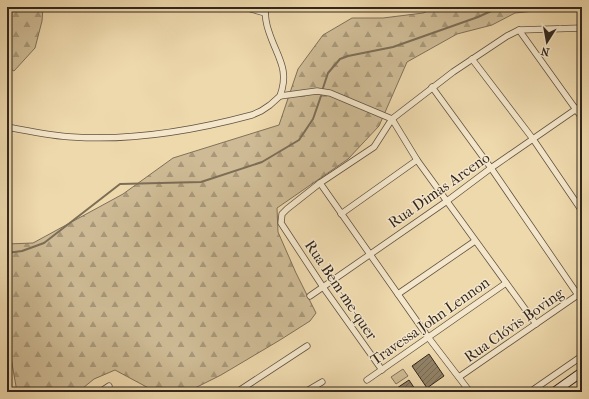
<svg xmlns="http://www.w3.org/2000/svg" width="589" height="399" font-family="'IM FELL French Canon',serif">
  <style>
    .forest { fill: url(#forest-firs); stroke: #80705a }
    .garden { fill: #cebb95; stroke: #80705a }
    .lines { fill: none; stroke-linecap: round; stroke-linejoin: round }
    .stream { stroke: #7c6d56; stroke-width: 2 }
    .building { fill: url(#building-hatch); stroke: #31261e }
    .minor-casing { stroke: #605342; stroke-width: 7 }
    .secondary-casing { stroke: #31261e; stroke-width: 10 }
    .minor { stroke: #f4e6ca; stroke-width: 5.5 }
    .secondary { stroke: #f4e6ca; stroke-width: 8 }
    .labels { text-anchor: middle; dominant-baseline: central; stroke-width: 3; stroke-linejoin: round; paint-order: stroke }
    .street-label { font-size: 15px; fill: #31261e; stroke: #f4e6ca }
  </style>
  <defs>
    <pattern id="forest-firs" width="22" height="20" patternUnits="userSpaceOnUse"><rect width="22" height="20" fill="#cebb95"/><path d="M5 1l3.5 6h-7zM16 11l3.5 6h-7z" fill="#a89879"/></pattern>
    <pattern id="building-hatch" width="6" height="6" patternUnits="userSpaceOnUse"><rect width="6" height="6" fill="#938368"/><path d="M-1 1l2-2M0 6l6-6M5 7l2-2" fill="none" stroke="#796b55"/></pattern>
  </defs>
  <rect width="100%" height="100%" fill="#eed9ad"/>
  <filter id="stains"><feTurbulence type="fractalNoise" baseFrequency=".005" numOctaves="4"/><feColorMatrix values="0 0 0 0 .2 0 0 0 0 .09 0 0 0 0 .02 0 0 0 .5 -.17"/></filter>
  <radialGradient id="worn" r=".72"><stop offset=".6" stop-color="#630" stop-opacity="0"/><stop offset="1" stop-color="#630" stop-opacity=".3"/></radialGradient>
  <g class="forest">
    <path d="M7 7H43L42 21 35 48 14 71 7 67Z"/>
    <path d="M438 7H559L554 9 515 13 492 25 457 34 407 62 379 126 348 159 277 208 278 232 296 273 316 313 310 321 280 340 221 375 187 392H156L115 370 94 379 78 392H17L7 335V244L33 243 123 194 173 158 279 125 298 69 323 35 352 18H383L423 13Z"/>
  </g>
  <path class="garden" d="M403 369 408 376 396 384 391 377Z"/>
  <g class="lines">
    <g class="stream">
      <path d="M323 88 328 73 340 59 348 56 393 47 478 17 500 7"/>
      <path d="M7 253 22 251 44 243 120 184 201 182 262 162 299 140 313 119 321 96"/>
    </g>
  </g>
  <g class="building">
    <path d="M429 354 444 376 427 388 412 366Z"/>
    <path d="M409 380 417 392H391Z"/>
  </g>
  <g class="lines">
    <defs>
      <g id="minor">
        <path d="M244 7 265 13"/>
        <path d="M265 7C265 16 266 24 269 32 277 57 290 69 280 96"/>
        <path d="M519 30 582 118"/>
        <path d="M472 59 533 139 582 211"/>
        <path d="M432 87 491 168 578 295 582 298"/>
        <path d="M392 119 417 160 536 324"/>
        <path d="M7 127C29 131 51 136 73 137 131 141 196 130 252 115L261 111 270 105 280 96 317 91 330 93 392 119"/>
        <path d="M320 183 428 337 470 392"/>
        <path d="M341 214 417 160"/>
        <path d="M398 294 475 241"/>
        <path d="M310 296 447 201 491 168 582 105"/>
        <path d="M382 370 323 287 281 223 282 214 287 209 320 183 374 147 392 119 453 72 507 36 519 30 582 28"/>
        <path d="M459 377 582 292"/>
        <path d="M367 380 506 283"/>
        <path d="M100 392 109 386"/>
        <path d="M237 392 307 346"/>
        <path d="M305 392 322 382"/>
        <path d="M530 392 582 356"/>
      </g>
      <path id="secondary" d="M554 392 582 372"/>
    </defs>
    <use href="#minor" class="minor-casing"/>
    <use href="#secondary" class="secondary-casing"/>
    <use href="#minor" class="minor"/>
    <use href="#secondary" class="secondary"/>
  </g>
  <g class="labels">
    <g class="street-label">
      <text transform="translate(439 190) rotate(-35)">Rua Dimas Arceno</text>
      <text transform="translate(341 290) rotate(56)">Rua Bem-me-quer</text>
      <text transform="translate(430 321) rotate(-35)">Travessa John Lennon</text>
      <text transform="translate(514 325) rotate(-35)">Rua Clóvis Boving</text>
    </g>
  </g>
  <rect width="589" height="399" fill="none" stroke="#eed9ad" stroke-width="24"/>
  <rect x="8" y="8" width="573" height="383" fill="none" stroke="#31261e" stroke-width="2"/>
  <rect x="12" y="12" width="565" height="375" fill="none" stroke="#31261e"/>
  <g transform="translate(547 42) rotate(191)" stroke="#f4e6ca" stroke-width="3" paint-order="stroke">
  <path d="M0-3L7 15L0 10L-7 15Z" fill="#31261e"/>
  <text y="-6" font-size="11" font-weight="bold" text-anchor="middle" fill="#31261e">N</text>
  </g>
  <rect width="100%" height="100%" filter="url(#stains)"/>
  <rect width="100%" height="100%" fill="url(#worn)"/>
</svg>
